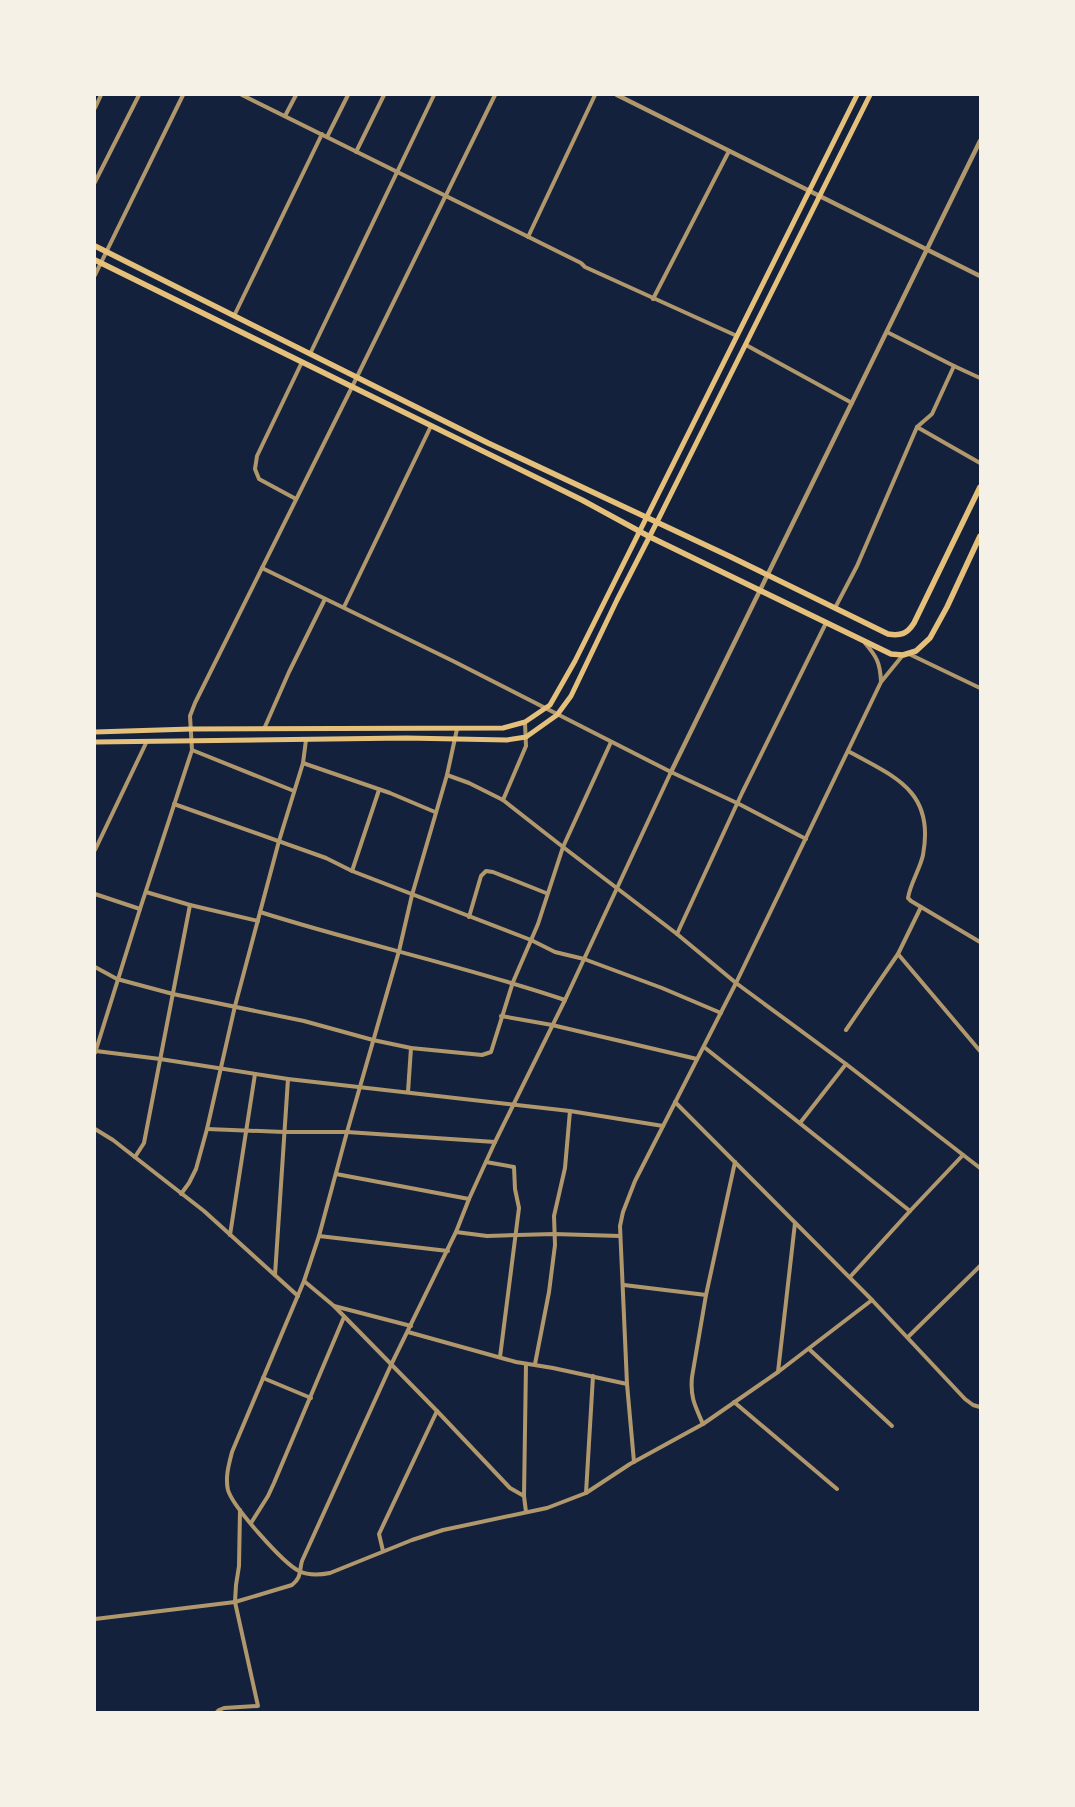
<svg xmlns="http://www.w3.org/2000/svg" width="1075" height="1807" font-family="Overpass,sans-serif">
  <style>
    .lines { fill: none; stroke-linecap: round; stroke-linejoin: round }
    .minor { stroke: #b1986c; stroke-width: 4 }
    .tertiary { stroke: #b1986c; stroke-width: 4.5 }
    .secondary { stroke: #e5c07b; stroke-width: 5 }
    .trunk { stroke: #e5c07b; stroke-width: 5.5 }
  </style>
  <rect width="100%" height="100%" fill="#14213d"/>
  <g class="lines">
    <g class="minor">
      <path d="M242 95 581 263 585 267 737 336"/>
      <path d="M95 108 101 95"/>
      <path d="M285 116 296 95"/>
      <path d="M327 137 348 95"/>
      <path d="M356 152 384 95"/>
      <path d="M95 182 139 95"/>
      <path d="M528 237 595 95"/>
      <path d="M95 275 183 95"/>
      <path d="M653 299 729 151"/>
      <path d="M234 316 322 134"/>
      <path d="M746 345 852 403"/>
      <path d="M310 354 434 95"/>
      <path d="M954 366 980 378"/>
      <path d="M917 427 980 463"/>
      <path d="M296 499 259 479 255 469 257 456 302 362"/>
      <path d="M262 568 453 661 671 772 739 804 806 839"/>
      <path d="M344 607 431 426"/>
      <path d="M835 608 857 566 917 427 932 414 954 366 887 332"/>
      <path d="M865 643C877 657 880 663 881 681"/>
      <path d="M909 654 980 688"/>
      <path d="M264 729 289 672 325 599"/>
      <path d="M457 729 447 775 412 895 399 951 347 1132 319 1236 304 1281 232 1452C229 1464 225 1477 228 1490 233 1507 283 1563 299 1571 309 1576 320 1575 330 1573L412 1540 443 1530 547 1508 586 1493 630 1464 703 1424 778 1372 872 1300"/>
      <path d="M192 750 294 791"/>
      <path d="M848 751C895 777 935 791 923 855 920 869 910 884 908 898L911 901 980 942"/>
      <path d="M303 763 390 793 435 812"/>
      <path d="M447 775 469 783 503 800 563 847 677 934 736 983 846 1064 980 1168"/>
      <path d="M503 800 526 746 525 722"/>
      <path d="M174 804 326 858 352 871 531 940 555 952 584 959 662 988 721 1013"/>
      <path d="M95 850 147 741"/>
      <path d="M352 871 379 790"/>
      <path d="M95 894 140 909"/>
      <path d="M190 905 258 921"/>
      <path d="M260 912C361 944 465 966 565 1000"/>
      <path d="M469 917 481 876 486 871 493 872 546 893"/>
      <path d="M677 934 742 793 826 623"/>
      <path d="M898 954 980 1051"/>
      <path d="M95 967 117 979 173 994 304 1021 373 1040 411 1048 482 1055 491 1052 513 982 538 924 563 847 611 742"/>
      <path d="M501 1016 552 1025 697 1059"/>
      <path d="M846 1030 898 954 921 907"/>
      <path d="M704 1047 910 1211"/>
      <path d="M96 1051 160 1059 288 1079 570 1111 663 1126"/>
      <path d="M95 1053 140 909 192 750 190 716 195 703 352 387 495 95"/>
      <path d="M408 1092 411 1048"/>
      <path d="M675 1102 872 1300 965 1399 973 1405 980 1407"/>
      <path d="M800 1123 846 1064"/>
      <path d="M95 1129 113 1140 204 1211 298 1296"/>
      <path d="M207 1129 284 1132H347L495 1142"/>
      <path d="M135 1157 144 1143 190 905 146 892"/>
      <path d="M486 1162 514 1167 515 1189 519 1208 500 1357"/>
      <path d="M336 1174 469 1199"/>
      <path d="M181 1194 189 1183 196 1169 207 1129 235 1006 279 841 303 763 306 740"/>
      <path d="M456 1232 487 1236 554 1234 620 1236"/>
      <path d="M230 1235 255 1074"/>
      <path d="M319 1236 448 1251"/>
      <path d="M275 1275 288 1079"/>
      <path d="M850 1277 910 1211 963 1155"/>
      <path d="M304 1281 334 1306 437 1411 510 1488 524 1496"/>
      <path d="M624 1285 706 1295"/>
      <path d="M334 1306 411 1326"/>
      <path d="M408 1332 516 1362 553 1368 627 1384"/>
      <path d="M908 1337 980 1266"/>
      <path d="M809 1349 892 1426"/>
      <path d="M535 1364 549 1292 555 1245 554 1216 565 1168 570 1111"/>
      <path d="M778 1372 795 1223"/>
      <path d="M263 1378 311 1398"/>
      <path d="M734 1402 837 1489"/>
      <path d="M703 1424C695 1406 690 1397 692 1377L706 1295 735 1162"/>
      <path d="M634 1462 627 1384 620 1226 623 1212 635 1181 736 983 881 682 903 655"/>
      <path d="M586 1493 593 1376"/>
      <path d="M526 1512 524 1496 526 1364"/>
      <path d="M251 1523 268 1496 274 1483 344 1317"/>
      <path d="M383 1551 379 1534 437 1411"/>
      <path d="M95 1619 235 1602 292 1585C302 1577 299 1571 302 1561L391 1365 456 1232 469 1199 495 1142 565 1000 671 772"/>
      <path d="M217 1712 219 1710 224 1708 258 1706 235 1602 236 1585 239 1566 240 1510"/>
    </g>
    <g class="tertiary">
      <path d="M617 95 980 276"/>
      <path d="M671 772 980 141"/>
    </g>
    <g class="secondary">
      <path d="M95 732 191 729 503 728 525 722 550 705 575 661 857 95"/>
      <path d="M95 742 406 738 507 740 526 737 557 715 571 696 617 600 657 522 870 95"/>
    </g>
    <g class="trunk">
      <path d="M95 246 488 443 731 557 888 634C901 636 907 634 914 623L980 487"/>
      <path d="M95 260 582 500 650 537 891 654 903 655 916 651 930 638 947 607 980 536"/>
    </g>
  </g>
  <rect width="1075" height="1807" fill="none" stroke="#f6f1e7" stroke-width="192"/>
</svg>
